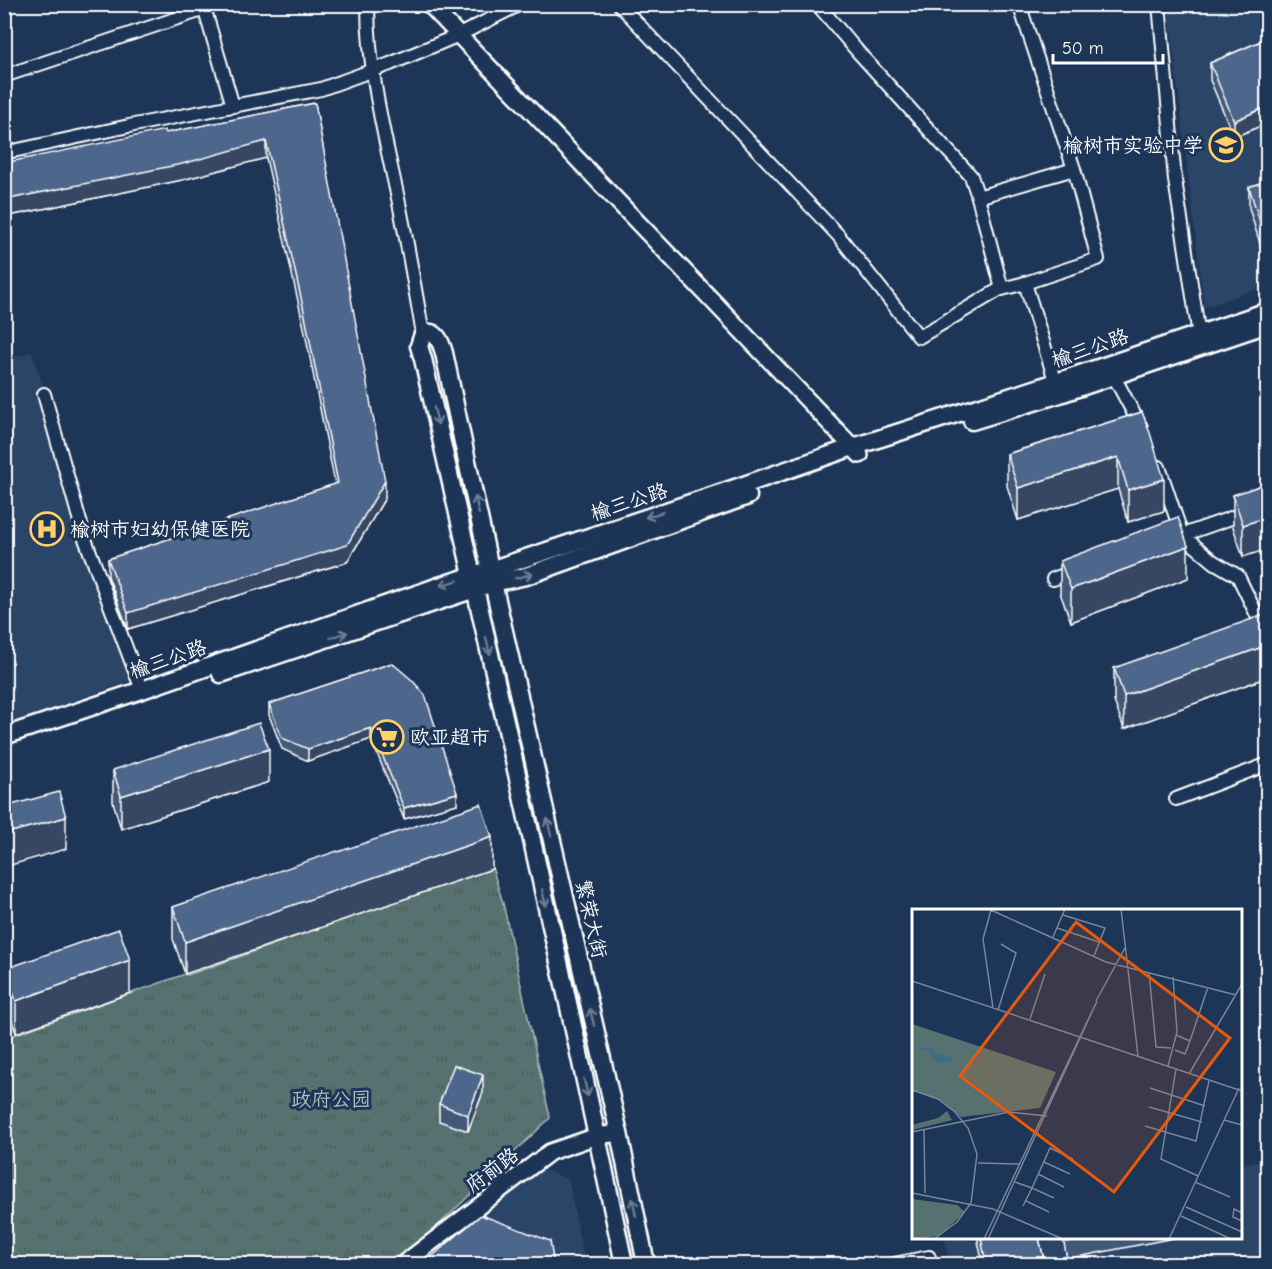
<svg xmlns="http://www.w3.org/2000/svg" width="1272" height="1269" font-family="'Comic Neue','LXGW WenKai TC',sans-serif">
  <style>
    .built { fill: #2b4467 }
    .park { fill: url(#park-tufts); stroke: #aab8b8; stroke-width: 1.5 }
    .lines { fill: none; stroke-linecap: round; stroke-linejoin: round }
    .minor-casing { stroke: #fff; stroke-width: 16 }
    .tertiary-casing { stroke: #fff; stroke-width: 20 }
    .secondary-casing { stroke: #fff; stroke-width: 21 }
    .minor { stroke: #1d3557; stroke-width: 12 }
    .tertiary { stroke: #1d3557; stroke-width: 15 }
    .secondary { stroke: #1d3557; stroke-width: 16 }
    .wall { fill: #425878; stroke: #fff; stroke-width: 1.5 }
    .shaded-wall { fill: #364762; stroke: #fff; stroke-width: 1.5 }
    .building { fill: #4d668c; stroke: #fff; stroke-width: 1.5 }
    .oneway { stroke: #6c7c92 }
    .labels { text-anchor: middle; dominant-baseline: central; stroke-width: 6; stroke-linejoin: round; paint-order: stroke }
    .poi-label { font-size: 20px; fill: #fff; stroke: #1d3557; text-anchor: start }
    .street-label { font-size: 20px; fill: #fff; stroke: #1d3557 }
    .park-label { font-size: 20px; fill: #b3c0bf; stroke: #1d3557 }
    .inset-road { fill: none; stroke: #77869a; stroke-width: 1.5 }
    .view { fill: #e8590c; fill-opacity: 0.15; stroke: #e8590c; stroke-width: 3 }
    .inset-edge { fill: none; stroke: #fff; stroke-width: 3 }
  </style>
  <defs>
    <pattern id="park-tufts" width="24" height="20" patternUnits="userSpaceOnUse" patternTransform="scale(1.5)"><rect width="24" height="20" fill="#567270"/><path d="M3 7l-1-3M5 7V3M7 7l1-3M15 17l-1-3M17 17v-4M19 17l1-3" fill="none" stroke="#505b5a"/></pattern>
  </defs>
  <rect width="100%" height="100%" fill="#1d3557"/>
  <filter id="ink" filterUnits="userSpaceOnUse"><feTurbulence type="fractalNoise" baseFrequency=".0167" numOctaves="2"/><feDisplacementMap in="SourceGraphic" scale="12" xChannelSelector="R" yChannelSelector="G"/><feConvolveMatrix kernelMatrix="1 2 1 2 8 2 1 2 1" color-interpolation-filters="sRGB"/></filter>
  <g filter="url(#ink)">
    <g class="built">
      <path d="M1168 5H1267V286L1204 307Z"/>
      <path d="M32 352 140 677 5 726V360Z"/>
      <path d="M1263 1160 1268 1182 1267 1264H950L944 1238H1240L1241 1165Z"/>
      <path d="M542 1169 568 1179 585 1264H427Z"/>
    </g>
    <path class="park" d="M492 867 503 903 550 1118 398 1264H5V1038L185 974 188 975Z"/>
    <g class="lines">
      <defs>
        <g id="minor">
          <path d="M203 4 233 106"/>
          <path d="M368 4C368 72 385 138 399 203 408 246 415 290 423 334"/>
          <path d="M619 4 838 235 919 337 1002 288"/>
          <path d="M817 4 859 53 971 176 978 197 1002 289 1025 283 1058 390"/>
          <path d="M1019 4 1074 169"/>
          <path d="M1159 4 1175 180 1200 342"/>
          <path d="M4 76 205 9"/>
          <path d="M4 153 129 126 321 89 390 64 459 35 520 4"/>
          <path d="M978 197 1074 169 1098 259 1025 283"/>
          <path d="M1111 371 1141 427"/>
          <path d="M44 394 85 539 142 690"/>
          <path d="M1159 467 1182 535 1214 562 1238 576 1268 638"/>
          <path d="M1177 537 1268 505"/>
          <path d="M1053 579 1075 571"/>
          <path d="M1176 799 1268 764"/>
          <path d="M894 1264 929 1257"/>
        </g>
        <g id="tertiary">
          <path d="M429 4 860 455"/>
          <path d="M403 1264 550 1152 597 1136 619 1133"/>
        </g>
        <g id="secondary">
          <path d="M972 421 1060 394 1268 324"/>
          <path d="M221 674 493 583 526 576 748 496"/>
          <path d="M4 736 142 690 442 585 508 564 735 488 853 447 1056 382 1268 311"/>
          <path d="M624 1264C561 962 491 660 423 359L419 346 423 334C437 329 441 343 444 353L493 583 619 1133 646 1264"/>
        </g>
      </defs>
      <use href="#minor" class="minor-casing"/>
      <use href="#tertiary" class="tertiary-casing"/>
      <use href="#secondary" class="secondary-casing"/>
      <use href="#minor" class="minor"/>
      <use href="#tertiary" class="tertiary"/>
      <use href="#secondary" class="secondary"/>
    </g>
    <g class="wall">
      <path d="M1268 38V123L1234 137 1210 80V63Z"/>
      <path d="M315 103 385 498 347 562 128 629 108 576V559L335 484 304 328 266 158 182 180 4 217V163L166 133Z"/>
      <path d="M1268 180V244L1261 247 1249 208V187Z"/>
      <path d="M1142 412 1164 511 1128 522 1118 489 1018 520 1007 486V454Z"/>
      <path d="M1268 483 1243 557 1233 527V495Z"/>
      <path d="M1060 561 1188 578 1071 622 1060 593Z"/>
      <path d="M1268 620V677L1124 729 1114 701V668Z"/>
      <path d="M392 663 457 804 404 819 371 739 308 761 282 749 269 715V704Z"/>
      <path d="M113 770 269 782 121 829 113 802Z"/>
      <path d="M338 852 492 869 185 974 173 939V907Z"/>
      <path d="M5 969 130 993 16 1033 5 1001Z"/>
      <path d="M483 1092 468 1131 439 1121V1104Z"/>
      <path d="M978 1238H1039L1045 1264H983L978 1242Z"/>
      <path d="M1063 1238H1174L1067 1259Z"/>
    </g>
    <g class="shaded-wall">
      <path d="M1268 106V123L1234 137V121Z"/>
      <path d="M266 141V158L182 180 4 217V200Z"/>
      <path d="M1268 223V244L1261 247V225Z"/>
      <path d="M1118 457V489L1018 520V488Z"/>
      <path d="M1164 479V511L1128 522V490Z"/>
      <path d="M385 481V498L347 562 128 629V613Z"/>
      <path d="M1268 517V549L1243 557V525Z"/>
      <path d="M1188 546V578L1071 622V589Z"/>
      <path d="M1268 645V677L1124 729V696Z"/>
      <path d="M371 728V739L308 761V749Z"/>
      <path d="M269 749V782L121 829V796Z"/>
      <path d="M457 793V804L404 819V808Z"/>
      <path d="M66 817V849L4 867V834Z"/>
      <path d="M492 837V869L185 974V942Z"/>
      <path d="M130 960V993L16 1033V1001Z"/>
      <path d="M483 1075V1092L468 1131V1115Z"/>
      <path d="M493 1260V1264H487Z"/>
    </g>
    <g class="building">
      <path d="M1268 38V106L1234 121 1210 63Z"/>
      <path d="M315 103 385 481 347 545 128 613 108 559 338 483 304 311 266 141 182 164 4 200V163L165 130 166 133Z"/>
      <path d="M1268 180V223L1261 225 1249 187Z"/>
      <path d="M1142 412 1150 433 1164 479 1128 490 1118 457 1018 488 1007 454Z"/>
      <path d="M1268 483V517L1243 525 1233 495Z"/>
      <path d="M1178 517 1188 546 1071 589 1060 561Z"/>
      <path d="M1266 614 1268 620V645L1124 696 1114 668Z"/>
      <path d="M392 663 412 680 425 695 457 793 404 808 371 728 308 749 282 738 269 704Z"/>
      <path d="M259 723 269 749 121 796 113 770Z"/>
      <path d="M59 792 66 817 4 834V807Z"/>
      <path d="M481 804 492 837 185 942 173 907 337 851 338 852Z"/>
      <path d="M119 929 130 960 16 1001 5 969Z"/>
      <path d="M454 1065 483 1075 468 1115 439 1104Z"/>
      <path d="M481 1215 550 1241 554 1264H497L493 1260 487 1264H423Z"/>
      <path d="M981 1238H1039L1045 1264H986Z"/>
      <path d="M1066 1238H1092L1067 1242Z"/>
    </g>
    <defs><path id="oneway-shaft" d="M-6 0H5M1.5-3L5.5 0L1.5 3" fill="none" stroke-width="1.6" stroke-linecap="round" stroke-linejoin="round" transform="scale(1.5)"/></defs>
    <g class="oneway">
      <use href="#oneway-shaft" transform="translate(436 416) rotate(77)"/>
      <use href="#oneway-shaft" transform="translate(477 505) rotate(-102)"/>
      <use href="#oneway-shaft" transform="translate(654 515) rotate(162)"/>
      <use href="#oneway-shaft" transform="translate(524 576) rotate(-15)"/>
      <use href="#oneway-shaft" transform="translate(449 583) rotate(163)"/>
      <use href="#oneway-shaft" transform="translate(339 635) rotate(-19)"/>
      <use href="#oneway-shaft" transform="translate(488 646) rotate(77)"/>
      <use href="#oneway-shaft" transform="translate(549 827) rotate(-103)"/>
      <use href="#oneway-shaft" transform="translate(544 898) rotate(77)"/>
      <use href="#oneway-shaft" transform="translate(592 1017) rotate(-103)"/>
      <use href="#oneway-shaft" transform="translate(586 1088) rotate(77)"/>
      <use href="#oneway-shaft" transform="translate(634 1207) rotate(-102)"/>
    </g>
  </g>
  <defs>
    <symbol id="school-ring" viewBox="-11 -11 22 22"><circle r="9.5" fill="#1d3557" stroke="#ffd166" stroke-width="1.5"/><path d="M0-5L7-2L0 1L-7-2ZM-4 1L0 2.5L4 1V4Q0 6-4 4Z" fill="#ffd166"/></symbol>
    <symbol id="hospital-ring" viewBox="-11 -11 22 22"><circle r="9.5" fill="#1d3557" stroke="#ffd166" stroke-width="1.5"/><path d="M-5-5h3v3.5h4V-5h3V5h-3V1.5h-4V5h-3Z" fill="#ffd166"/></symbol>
    <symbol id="supermarket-ring" viewBox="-11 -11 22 22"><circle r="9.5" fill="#1d3557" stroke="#ffd166" stroke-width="1.5"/><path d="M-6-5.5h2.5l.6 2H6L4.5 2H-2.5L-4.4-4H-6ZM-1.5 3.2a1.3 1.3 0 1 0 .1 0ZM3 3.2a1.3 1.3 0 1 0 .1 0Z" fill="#ffd166"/></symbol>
  </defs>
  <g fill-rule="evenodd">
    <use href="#school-ring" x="1207" y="126" width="38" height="38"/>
    <use href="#hospital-ring" x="28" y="510" width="38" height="38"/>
    <use href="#supermarket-ring" x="368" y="718" width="38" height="38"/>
  </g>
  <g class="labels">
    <g class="poi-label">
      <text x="1203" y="145" text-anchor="end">榆树市实验中学</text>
      <text x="70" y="529">榆树市妇幼保健医院</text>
      <text x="410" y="737">欧亚超市</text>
    </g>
    <g class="street-label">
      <text transform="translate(1090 348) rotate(-19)">榆三公路</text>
      <text transform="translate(629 502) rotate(-18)">榆三公路</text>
      <text transform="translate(168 659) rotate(-19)">榆三公路</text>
      <text transform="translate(591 919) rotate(77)">繁荣大街</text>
      <text transform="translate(492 1170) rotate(-37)">府前路</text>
    </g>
    <g class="park-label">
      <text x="331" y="1099">政府公园</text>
    </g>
  </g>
  <g transform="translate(912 909)">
    <rect width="330" height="330" fill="#1d3557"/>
    <path d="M35 202 40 211 0 221V216L26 209Z" fill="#567270"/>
    <path d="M0 115 144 163 128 199 49 208 31 193 0 181ZM0 290 45 296 53 303 27 327 0 330Z" fill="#567270"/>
    <path d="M0 131 5 140 19 138 25 145 42 148 37 154H25L16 141H4Z" fill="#416d84"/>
    <path class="inset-road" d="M209 0 226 147M79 1 194 53 324 86M79 1 71 30 81 99M151 6 193 19 182 47M145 19 187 33M141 28 153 0M237 63 244 138 259 139M0 72 330 182M184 92 213 39M86 101 104 44 89 35M118 110 133 65M278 132 296 78M263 141 273 145 278 132 264 126M256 157 265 123 261 68M264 160 249 250 286 267M277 165 330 75M238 179 293 197M0 181 26 190 43 203 56 219 65 245 59 294 45 313 22 330M237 198 290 213M312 211 330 216M233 217 284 232 297 172M12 221 13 284M0 223 97 203 135 207M132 253 158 265M66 254 108 255M126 265 152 278M103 273 120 279 138 239 161 250M283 273 318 288M0 284 81 300 151 330M114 292 137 303M111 297 120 279 142 289M274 298 330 323M330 304 322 300 321 308 330 312M269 307 319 330M72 330 185 92 76 330M257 330 327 179"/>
    <path class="view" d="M164 13 318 129 202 283 48 167Z"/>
    <rect width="330" height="330" class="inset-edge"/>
  </g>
  <rect width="1272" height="1269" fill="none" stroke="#1d3557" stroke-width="24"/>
  <rect x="12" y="12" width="1248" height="1245" fill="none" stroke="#fff" stroke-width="2" filter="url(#ink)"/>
  <path d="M1053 54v9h110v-9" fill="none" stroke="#ffffff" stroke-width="3"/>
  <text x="1062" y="54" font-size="18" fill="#ffffff" stroke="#1d3557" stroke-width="4.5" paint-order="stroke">50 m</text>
</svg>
